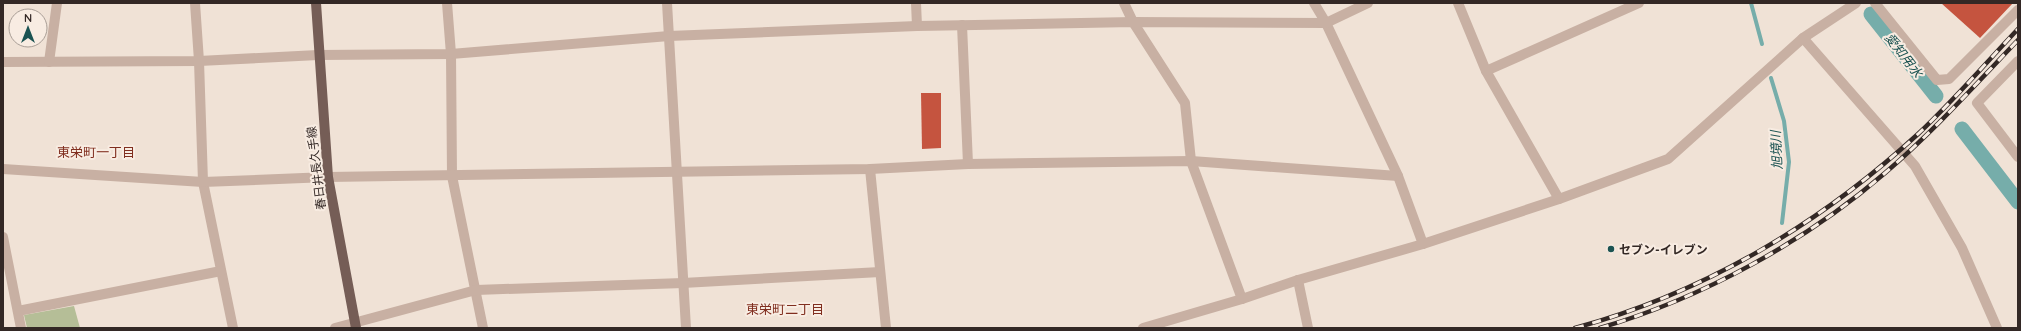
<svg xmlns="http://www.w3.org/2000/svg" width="2021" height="331" font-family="Quicksand,'Noto Sans JP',sans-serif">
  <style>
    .green { fill: #b5be97 }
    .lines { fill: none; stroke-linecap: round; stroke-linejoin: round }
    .stream { stroke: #76adaa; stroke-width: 4 }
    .canal { stroke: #76adaa; stroke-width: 15 }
    .building { fill: #c5543f }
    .minor { stroke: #c8b0a3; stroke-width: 10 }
    .tertiary { stroke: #c8b0a3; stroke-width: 10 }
    .primary { stroke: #755d56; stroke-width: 10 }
    .rail-casing { stroke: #332825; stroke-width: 4.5 }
    .rail { stroke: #f8ece2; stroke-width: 3; stroke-dasharray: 9; stroke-linecap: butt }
    .poi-dot { fill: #1b5352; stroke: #f8ece2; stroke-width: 1.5 }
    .labels { text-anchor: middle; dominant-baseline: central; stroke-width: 4; stroke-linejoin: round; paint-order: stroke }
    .street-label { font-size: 12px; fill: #332825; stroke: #f8ece2 }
    .poi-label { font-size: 12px; font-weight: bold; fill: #332825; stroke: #f8ece2; text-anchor: start }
    .water-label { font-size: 13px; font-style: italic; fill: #1b5352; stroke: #f8ece2 }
    .neighbourhood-label { font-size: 13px; fill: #802e1f; stroke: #f8ece2 }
  </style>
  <rect width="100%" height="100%" fill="#f0e2d6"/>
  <path class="green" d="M74 306 80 328H27L24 315Z"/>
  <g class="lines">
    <g class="stream">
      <path d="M1751 3 1762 44"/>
      <path d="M1771 78 1784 121 1789 162 1782 223"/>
    </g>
    <g class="canal">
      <path d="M1871 14 1936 96"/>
      <path d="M1962 129 2018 202"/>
    </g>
  </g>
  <g class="building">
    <path d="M1941 3H2013L1980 38Z"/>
    <path d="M921 93H941V148L922 149Z"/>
  </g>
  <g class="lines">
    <g class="minor">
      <path d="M195 3 199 61 203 182 233 328"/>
      <path d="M447 3 451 54 452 176 483 328"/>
      <path d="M667 3 686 328"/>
      <path d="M916 3 917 26"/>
      <path d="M1124 3 1133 22 1185 103 1191 161 1242 299"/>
      <path d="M1314 3 1326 23 1398 176 1423 244"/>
      <path d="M1458 3 1486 71 1559 199"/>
      <path d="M1875 3 1937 80 1949 79 2018 10"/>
      <path d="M962 25 968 164"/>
      <path d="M1803 38 1915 166 1962 248 1997 328"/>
      <path d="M2018 61 1977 103 2018 157"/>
      <path d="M3 62 199 61 318 55 451 54 669 36 917 26 1133 22 1326 23 1368 3"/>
      <path d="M49 62 57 3"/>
      <path d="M1486 71 1639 3"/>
      <path d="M3 169 203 182 328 177 870 169 968 164 1191 161 1398 176"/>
      <path d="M870 169 886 328"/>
      <path d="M3 237 21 328"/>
      <path d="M1298 280 1308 328"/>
      <path d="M18 311 221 271"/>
      <path d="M335 328 476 290 683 283 880 272"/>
    </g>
    <path class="tertiary" d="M1143 328 1242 299 1298 280 1423 244 1559 199 1668 159 1803 38 1856 3"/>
    <path class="primary" d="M316 3 328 177 356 328"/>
    <defs>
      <g id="rail">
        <path d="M1575 328C1704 293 1820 224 1918 134 1953 101 1985 64 2018 29"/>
        <path d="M1600 328C1702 298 1805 242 1885 173 1933 132 1975 85 2018 40"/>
      </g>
    </defs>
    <use href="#rail" class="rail-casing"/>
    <use href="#rail" class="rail"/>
  </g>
  <circle class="poi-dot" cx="1611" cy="249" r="4"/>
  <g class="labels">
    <g class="street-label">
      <text transform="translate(316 168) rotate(-97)">春日井長久手線</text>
    </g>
    <g class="poi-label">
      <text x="1619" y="249">セブン-イレブン</text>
    </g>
    <g class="water-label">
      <text transform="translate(1904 55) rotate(52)">愛知用水</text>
      <text transform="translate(1776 150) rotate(-93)">旭境川</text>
    </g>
    <g class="neighbourhood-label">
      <text x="96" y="152">東栄町一丁目</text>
      <text x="785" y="309">東栄町二丁目</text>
    </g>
  </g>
  <rect width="2021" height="331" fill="none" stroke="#332825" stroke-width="8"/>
  <g transform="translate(28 28)"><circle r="19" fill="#f8ece2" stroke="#a99e96"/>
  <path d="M0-3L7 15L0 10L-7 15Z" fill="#1b5352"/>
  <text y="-6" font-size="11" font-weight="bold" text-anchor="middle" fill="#332825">N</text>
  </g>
</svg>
